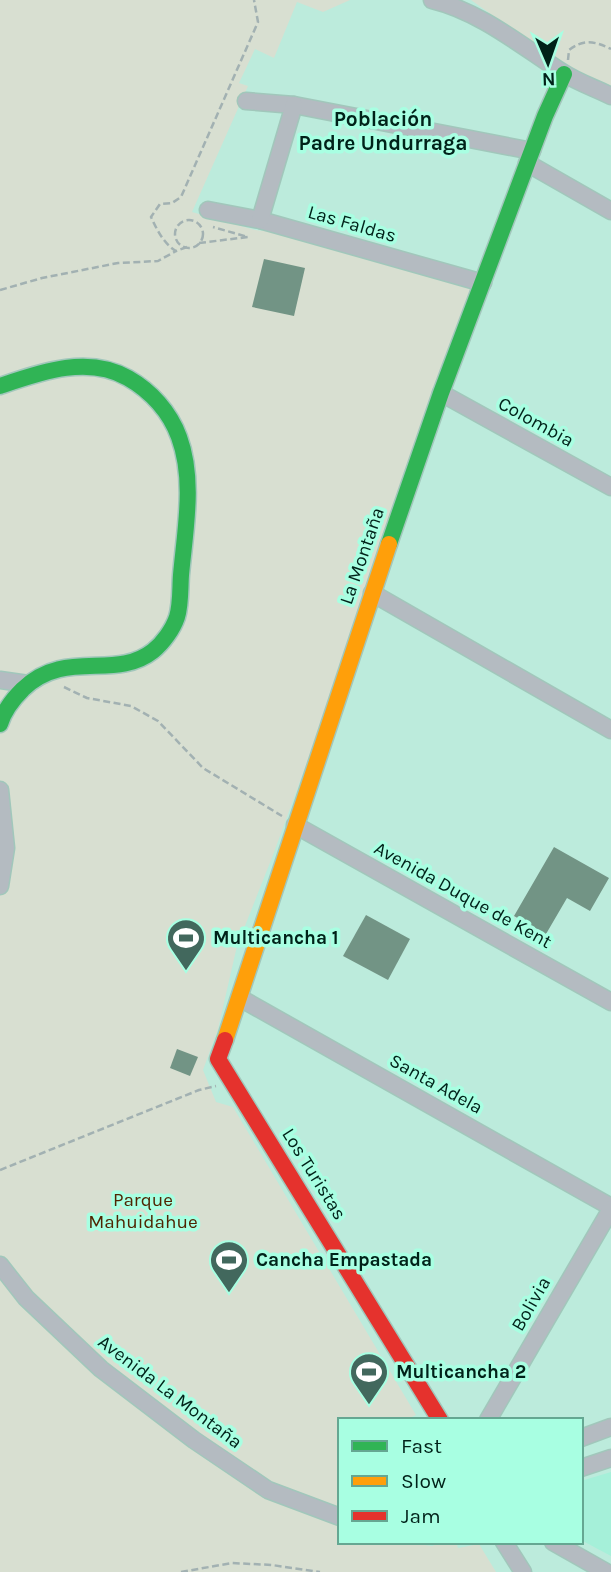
<svg xmlns="http://www.w3.org/2000/svg" width="611" height="1572" font-family="Karla,sans-serif">
  <style>
    .built { fill: #a5f0d9 }
    .green { fill: #d8dfd1 }
    .building { fill: #729485 }
    .lines { fill: none; stroke-linecap: round; stroke-linejoin: round }
    .street-casing { stroke: #a1c7bb; stroke-width: 19 }
    .fast-casing { stroke: #a1c7bb; stroke-width: 19 }
    .slow-casing { stroke: #a1c7bb; stroke-width: 19 }
    .jam-casing { stroke: #a1c7bb; stroke-width: 19 }
    .path { stroke: #a2b1b2; stroke-width: 2.5; stroke-dasharray: 7 3.5; stroke-linecap: butt }
    .street { stroke: #b4bbc1; stroke-width: 16 }
    .fast { stroke: #30b455; stroke-width: 16 }
    .slow { stroke: #ff9f0a; stroke-width: 16 }
    .jam { stroke: #e5322d; stroke-width: 16 }
    .labels { text-anchor: middle; dominant-baseline: central; stroke-width: 7; stroke-linejoin: round; paint-order: stroke }
    .street-label { font-size: 19px; fill: #002219; stroke: #a8ffe2 }
    .poi-label { font-size: 19px; font-weight: bold; fill: #002219; stroke: #a8ffe2; text-anchor: start }
    .park-label { font-size: 19px; fill: #502402; stroke: #a8ffe2 }
    .neighbourhood-label { font-size: 21px; font-weight: bold; fill: #002219; stroke: #a8ffe2 }
  </style>
  <rect width="100%" height="100%" fill="#bcebdc"/>
  <path class="built" d="M611 1472V1556L581 1540V1481Z"/>
  <g class="green">
    <path d="M0 0H350L323 12 297 2 274 58 255 49 239 83 248 86 192 212 255 230 291 234 473 284 318 732 273 855 237 946 218 1029 203 1070 216 1102 233 1107 416 1415 406 1420H340V1542H403L432 1546 442 1542H456L458 1548 479 1544 496 1572H0Z"/>
    <path d="M471 0H611V87L561 64Z"/>
  </g>
  <g class="building">
    <path d="M264 259 305 268 294 316 252 307Z"/>
    <path d="M554 847 609 878 590 911 567 898 546 934 514 916Z"/>
    <path d="M366 915 410 939 388 980 343 956Z"/>
    <path d="M177 1049 198 1057 190 1076 170 1068Z"/>
  </g>
  <g class="lines">
    <defs>
      <g id="street">
        <path d="M432 0C481 12 520 45 562 72 577 82 595 88 611 96"/>
        <path d="M246 101 294 105 532 151"/>
        <path d="M527 163 611 211"/>
        <path d="M208 210 260 220 483 283"/>
        <path d="M260 220 294 105"/>
        <path d="M441 393 611 487"/>
        <path d="M372 593 611 730"/>
        <path d="M0 680 28 684"/>
        <path d="M0 790 6 848 0 886"/>
        <path d="M295 825 611 1002"/>
        <path d="M240 998 611 1207"/>
        <path d="M0 1265 26 1298 101 1369 194 1440 268 1490 340 1517"/>
        <path d="M488 1420 611 1209"/>
        <path d="M581 1438 611 1427"/>
        <path d="M581 1468 611 1458"/>
        <path d="M504 1542 523 1572"/>
        <path d="M553 1542 606 1572"/>
      </g>
      <g id="fast">
        <path d="M0 386C41 372 88 355 128 378 151 391 170 412 179 437 195 480 185 530 181 575 180 588 181 604 177 617 173 629 163 643 153 651 115 681 66 648 23 689 13 699 4 710 0 724"/>
        <path d="M389 544 441 393 545 116 564 74"/>
      </g>
      <path id="slow" d="M225 1040 389 544"/>
      <path id="jam" d="M225 1040 218 1059 440 1420"/>
    </defs>
    <use href="#street" class="street-casing"/>
    <use href="#fast" class="fast-casing"/>
    <use href="#slow" class="slow-casing"/>
    <use href="#jam" class="jam-casing"/>
    <g class="path">
      <path d="M568 60 569 50C583 39 595 41 611 49"/>
      <circle cx="189" cy="234" r="14"/>
      <path d="M199 243 248 237 213 227"/>
      <path d="M187 247 176 251C164 244 157 230 151 217L160 204 172 203 181 197 258 22 254 0"/>
      <path d="M0 290 42 278 118 263 158 261 176 251"/>
      <path d="M64 687 87 698 131 706 158 721 203 768 282 816"/>
      <path d="M0 1170 199 1090 216 1086"/>
      <path d="M361 1356 374 1381"/>
      <path d="M181 1572 232 1563 272 1565 320 1572"/>
    </g>
    <use href="#street" class="street"/>
    <use href="#fast" class="fast"/>
    <use href="#slow" class="slow"/>
    <use href="#jam" class="jam"/>
  </g>
  <defs>
    <symbol id="stadium-pin" viewBox="-11 -11 22 30"><path d="M0 17L-7.5 6A9.5 9.5 0 1 1 7.5 6Z" fill="#42685d" stroke="#a8ffe2"/><path d="M0-5a6.5 5 0 1 0 0 10a6.5 5 0 1 0 0-10ZM-3.5-1.8h7v3.6h-7Z" fill="#fff"/></symbol>
  </defs>
  <g fill-rule="evenodd">
    <use href="#stadium-pin" x="164" y="916" width="44" height="60"/>
    <use href="#stadium-pin" x="207" y="1238" width="44" height="60"/>
    <use href="#stadium-pin" x="347" y="1350" width="44" height="60"/>
  </g>
  <g class="labels">
    <g class="street-label">
      <text transform="translate(352 224) rotate(16)">Las Faldas</text>
      <text transform="translate(536 422) rotate(29)">Colombia</text>
      <text transform="translate(362 556) rotate(-71)">La Montaña</text>
      <text transform="translate(463 895) rotate(29)">Avenida Duque de Kent</text>
      <text transform="translate(436 1084) rotate(29)">Santa Adela</text>
      <text transform="translate(314 1174) rotate(58)">Los Turistas</text>
      <text transform="translate(531 1304) rotate(-60)">Bolivia</text>
      <text transform="translate(170 1392) rotate(37)">Avenida La Montaña</text>
    </g>
    <g class="poi-label">
      <text x="213" y="938">Multicancha 1</text>
      <text x="256" y="1260">Cancha Empastada</text>
      <text x="396" y="1372">Multicancha 2</text>
    </g>
    <g class="park-label">
      <text x="143" y="1200">Parque<tspan x="143" dy="22">Mahuidahue</tspan></text>
    </g>
    <g class="neighbourhood-label">
      <text x="383" y="119">Población<tspan x="383" dy="24">Padre Undurraga</tspan></text>
    </g>
  </g>
  <rect x="338" y="1418" width="245" height="126" fill="#a8ffe2" stroke="#65a792" stroke-width="2"/>
  <rect x="352" y="1441" width="35" height="10" fill="#30b455" stroke="#65a792" stroke-width="2"/>
  <text x="401" y="1453" font-size="21" fill="#002219">Fast</text>
  <rect x="352" y="1476" width="35" height="10" fill="#ff9f0a" stroke="#65a792" stroke-width="2"/>
  <text x="401" y="1488" font-size="21" fill="#002219">Slow</text>
  <rect x="352" y="1511" width="35" height="10" fill="#e5322d" stroke="#65a792" stroke-width="2"/>
  <text x="401" y="1523" font-size="21" fill="#002219">Jam</text>
  <g transform="translate(548 63) rotate(178)" stroke="#a8ffe2" stroke-width="5" paint-order="stroke">
  <path d="M0-5L12 26L0 18L-12 26Z" fill="#002219"/>
  <text y="-10" font-size="19" font-weight="bold" text-anchor="middle" fill="#002219">N</text>
  </g>
</svg>
